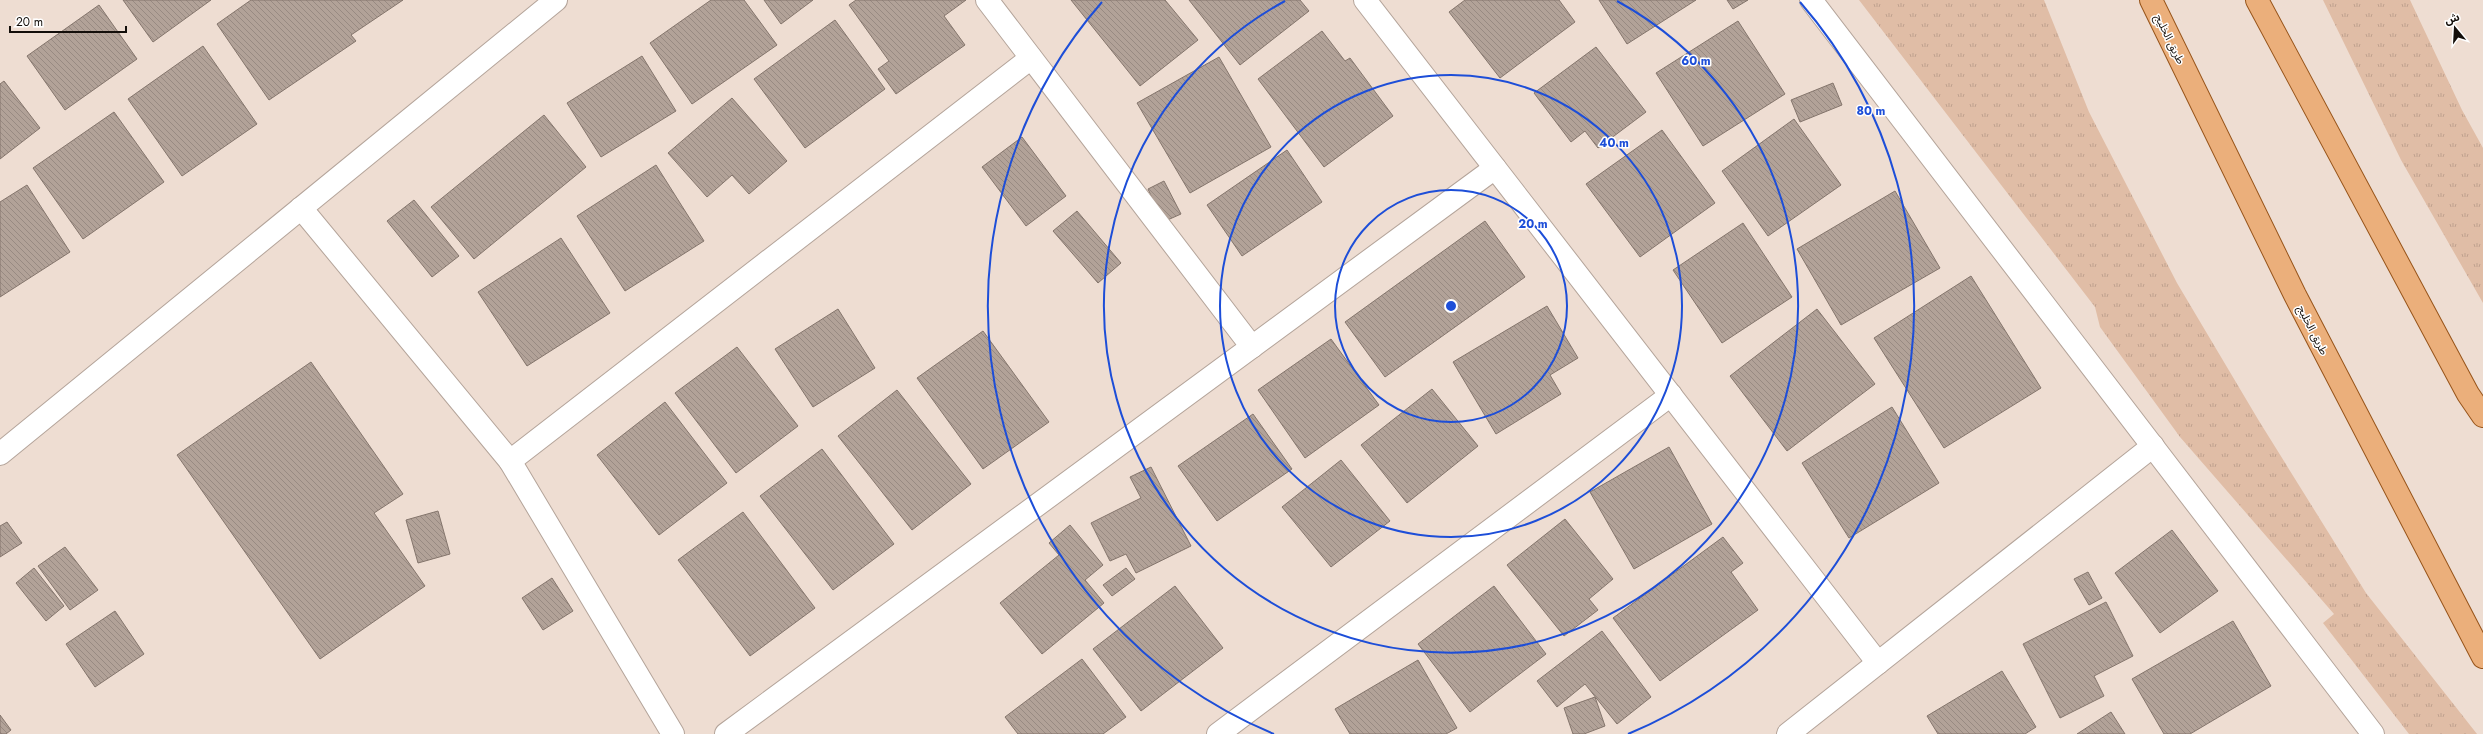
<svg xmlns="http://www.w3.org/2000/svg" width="2483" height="734" font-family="Jost,'Noto Sans Arabic',sans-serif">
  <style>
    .grass { fill: url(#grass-tufts) }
    .building { fill: url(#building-back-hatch); stroke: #84756c }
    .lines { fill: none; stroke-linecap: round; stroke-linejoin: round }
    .minor-casing { stroke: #b4a49a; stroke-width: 24 }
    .tertiary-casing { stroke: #b4a49a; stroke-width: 24 }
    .primary-casing { stroke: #97541a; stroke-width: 24 }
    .minor { stroke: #fff; stroke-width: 22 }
    .tertiary { stroke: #fff; stroke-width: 22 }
    .primary { stroke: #ebaf7b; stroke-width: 22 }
    .ring { fill: none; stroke: #1d4ed8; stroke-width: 2 }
    .labels { text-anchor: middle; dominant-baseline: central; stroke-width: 3; stroke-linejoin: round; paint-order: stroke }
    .street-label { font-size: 11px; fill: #130e0a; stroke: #fff }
    .centre { fill: #1d4ed8; stroke: #fff; stroke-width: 2 }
    .ring-label { font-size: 12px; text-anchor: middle; font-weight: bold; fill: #1d4ed8; stroke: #fff; stroke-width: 3; stroke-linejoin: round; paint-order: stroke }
  </style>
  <defs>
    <pattern id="grass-tufts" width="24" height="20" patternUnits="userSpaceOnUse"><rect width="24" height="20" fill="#e0bda6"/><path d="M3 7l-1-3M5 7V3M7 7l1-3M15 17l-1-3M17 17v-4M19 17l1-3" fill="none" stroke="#bfa18e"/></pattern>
    <pattern id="building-back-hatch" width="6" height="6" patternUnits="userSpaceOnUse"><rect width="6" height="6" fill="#b2a298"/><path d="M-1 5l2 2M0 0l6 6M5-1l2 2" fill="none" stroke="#988a82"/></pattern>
  </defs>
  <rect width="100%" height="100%" fill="#eeddd2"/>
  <g class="grass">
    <path d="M1859 0H2044L2089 112 2177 283 2259 421 2366 593 2477 734H2409L2323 623 2334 614 2180 437 2100 327 2095 307Z"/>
    <path d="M2323 0H2410L2462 110 2483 148V303L2401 160Z"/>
  </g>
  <g class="building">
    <path d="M123 0H211L153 42Z"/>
    <path d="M251 0H403L351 35 356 41 269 100 217 24Z"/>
    <path d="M711 0H744L777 45 692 104 650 43Z"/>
    <path d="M764 0H813L781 24Z"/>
    <path d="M856 0H966L944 16 965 45 896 94 878 69 889 61 849 5Z"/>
    <path d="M1071 0H1165L1198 40 1140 86Z"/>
    <path d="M1189 0H1300L1309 11 1240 65Z"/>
    <path d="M1465 0H1559L1575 22 1500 78 1449 12Z"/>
    <path d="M1599 0H1696L1627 44Z"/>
    <path d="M1727 0H1748L1733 9Z"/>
    <path d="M99 5 137 59 65 110 27 56Z"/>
    <path d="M835 20 885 89 805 148 754 79Z"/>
    <path d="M1738 21 1785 94 1703 146 1656 73Z"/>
    <path d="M1322 31 1345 61 1350 58 1393 116 1324 167 1258 79Z"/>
    <path d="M203 46 257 124 182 176 128 99Z"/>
    <path d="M1596 47 1646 112 1598 148 1585 131 1571 142 1534 93Z"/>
    <path d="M642 56 676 111 601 157 567 103Z"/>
    <path d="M1219 57 1271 147 1190 193 1137 103Z"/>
    <path d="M4 81 40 128 0 159V84Z"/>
    <path d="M1833 83 1842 105 1800 122 1791 100Z"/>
    <path d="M732 98 787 161 749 194 732 175 707 197 668 153Z"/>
    <path d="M114 112 164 182 83 239 33 168Z"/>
    <path d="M544 115 586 167 474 259 431 207Z"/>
    <path d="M1794 119 1841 185 1768 236 1722 171Z"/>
    <path d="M1662 130 1715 203 1640 257 1586 184Z"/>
    <path d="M1022 137 1066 196 1026 226 982 167Z"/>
    <path d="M1287 150 1322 202 1242 256 1207 205Z"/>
    <path d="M656 165 704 241 625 291 577 216Z"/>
    <path d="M1164 181 1181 214 1163 222 1148 189Z"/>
    <path d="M27 185 70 252 0 297V202Z"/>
    <path d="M1895 191 1940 268 1841 325 1797 249Z"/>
    <path d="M414 200 459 256 432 277 387 221Z"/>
    <path d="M1077 211 1121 263 1098 283 1053 231Z"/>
    <path d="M1485 221 1525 277 1385 377 1345 322Z"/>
    <path d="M1743 223 1792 297 1722 343 1673 270Z"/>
    <path d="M561 238 610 313 527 366 478 292Z"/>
    <path d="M1971 276 2041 388 1944 448 1874 338Z"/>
    <path d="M1547 306 1578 358 1550 375 1561 394 1496 434 1453 362Z"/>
    <path d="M838 309 875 368 813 407 775 349Z"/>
    <path d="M1817 309 1875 384 1787 451 1730 376Z"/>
    <path d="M983 331 1049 422 983 469 917 378Z"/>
    <path d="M1331 339 1379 405 1305 458 1258 390Z"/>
    <path d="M737 347 798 426 736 473 675 393Z"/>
    <path d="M311 362 403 494 374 513 425 586 320 659 177 455Z"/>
    <path d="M1432 389 1478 446 1407 503 1361 445Z"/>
    <path d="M897 390 971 484 912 530 838 436Z"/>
    <path d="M665 402 727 483 659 535 597 455Z"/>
    <path d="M1892 407 1939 483 1849 538 1802 463Z"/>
    <path d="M1253 414 1292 469 1217 521 1178 466Z"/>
    <path d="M1669 447 1712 524 1634 569 1590 492Z"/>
    <path d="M822 449 894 544 833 590 760 496Z"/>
    <path d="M1341 460 1390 521 1331 567 1282 507Z"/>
    <path d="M1151 467 1191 546 1136 573 1126 554 1110 561 1091 523 1141 498 1130 477Z"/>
    <path d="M438 511 450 554 418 563 406 520Z"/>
    <path d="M743 512 815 608 750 656 678 560Z"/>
    <path d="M1565 519 1613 579 1589 599 1598 610 1564 636 1507 565Z"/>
    <path d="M7 522 22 543 0 557V526Z"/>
    <path d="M1070 525 1103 565 1085 580 1104 603 1042 654 1000 603 1059 555 1049 543Z"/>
    <path d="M2172 530 2218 591 2160 633 2115 573Z"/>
    <path d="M1723 537 1743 563 1731 572 1758 610 1660 681 1613 618Z"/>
    <path d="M65 547 98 590 70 610 38 566Z"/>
    <path d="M34 568 64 606 46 621 16 583Z"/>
    <path d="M1126 568 1135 579 1112 596 1103 585Z"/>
    <path d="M2088 572 2102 598 2089 605 2074 579Z"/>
    <path d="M552 578 573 611 543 630 522 598Z"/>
    <path d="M1175 586 1223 648 1141 711 1093 649Z"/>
    <path d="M1494 586 1546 654 1470 712 1418 644Z"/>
    <path d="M2106 602 2133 656 2094 676 2104 696 2060 718 2023 644Z"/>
    <path d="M115 611 144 654 95 687 66 644Z"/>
    <path d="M2233 621 2271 686 2190 734H2164L2132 679Z"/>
    <path d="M1602 631 1651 697 1617 724 1585 684 1557 707 1537 681Z"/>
    <path d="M1082 659 1126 717 1103 734H1018L1005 717Z"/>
    <path d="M1418 660 1457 728 1446 734H1350L1335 709Z"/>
    <path d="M2002 671 2036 727 2025 734H1938L1927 716Z"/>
    <path d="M1595 697 1605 726 1584 734H1573L1564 708Z"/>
    <path d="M2111 712 2125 734H2077Z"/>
    <path d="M0 715 11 730 6 734H0Z"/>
  </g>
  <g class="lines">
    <defs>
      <g id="minor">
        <path d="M987 0 1252 347"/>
        <path d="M1365 0 1878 663"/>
        <path d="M301 208 510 461 1031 58"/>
        <path d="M0 454 556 0"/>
        <path d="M510 461 673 734"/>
        <path d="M726 734 1495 168"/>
        <path d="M1218 734 1671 395"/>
        <path d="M1788 734 2153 446"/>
      </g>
      <path id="tertiary" d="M1811 0 2373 734"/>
      <g id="primary">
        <path d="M2151 0 2295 295 2483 657"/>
        <path d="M2257 0 2468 394 2483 416"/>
      </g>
    </defs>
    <use href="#minor" class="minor-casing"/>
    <use href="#tertiary" class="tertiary-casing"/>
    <use href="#primary" class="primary-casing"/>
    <use href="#minor" class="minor"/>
    <use href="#tertiary" class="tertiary"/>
    <use href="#primary" class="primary"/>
  </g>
  <g class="ring">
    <circle cx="1451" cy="306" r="116"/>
    <circle cx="1451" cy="306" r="231"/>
    <path d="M1617 1A347 347 0 1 1 1285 1"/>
    <path d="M1274 734A463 463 0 0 1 1102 2M1800 2A463 463 0 0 1 1628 734"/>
  </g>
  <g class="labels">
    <g class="street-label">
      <text transform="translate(2170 39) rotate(64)">طريق الخليج</text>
      <text transform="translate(2313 330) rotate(63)">طريق الخليج</text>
    </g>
  </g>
  <circle cx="1451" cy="306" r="6" class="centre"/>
  <g class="ring-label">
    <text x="1696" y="65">60 m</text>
    <text x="1871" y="115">80 m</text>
    <text x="1614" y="147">40 m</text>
    <text x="1533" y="228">20 m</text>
  </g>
  <g transform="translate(2455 28) rotate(342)" stroke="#ffffff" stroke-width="3" paint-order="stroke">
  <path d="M0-3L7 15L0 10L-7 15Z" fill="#130e0a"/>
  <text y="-6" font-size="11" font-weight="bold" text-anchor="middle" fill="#130e0a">ش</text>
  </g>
  <path d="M10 26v6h116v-6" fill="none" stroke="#130e0a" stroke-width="2"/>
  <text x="16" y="26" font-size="12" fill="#130e0a" stroke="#ffffff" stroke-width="3" paint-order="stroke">20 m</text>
</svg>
